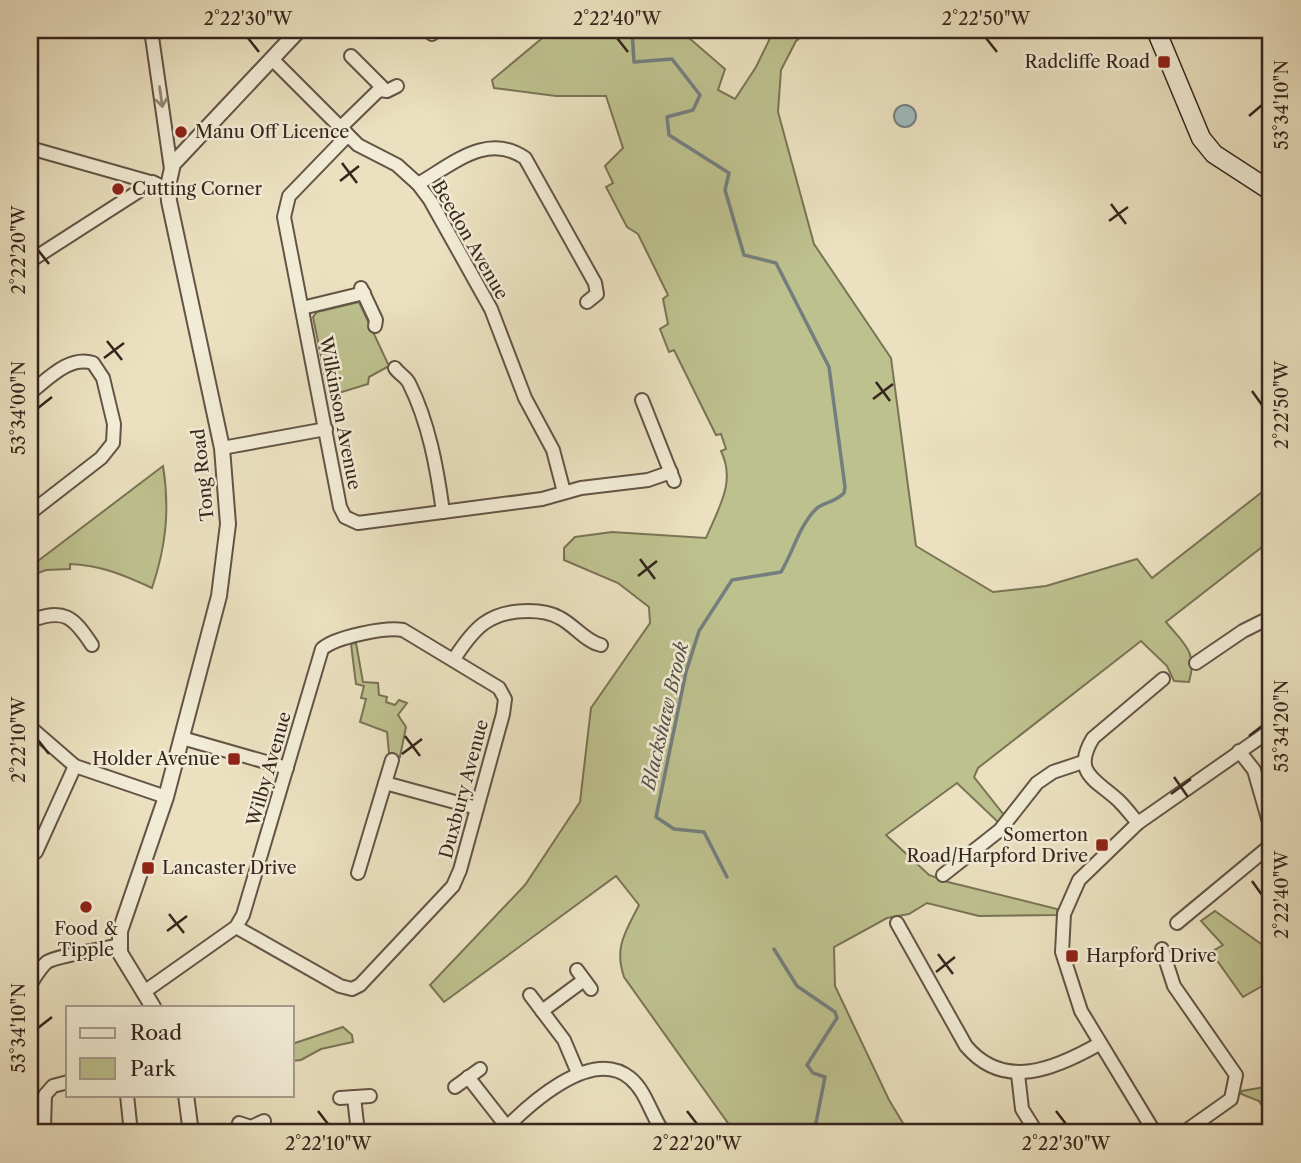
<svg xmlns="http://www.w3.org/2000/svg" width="1301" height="1163" font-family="'Libre Caslon Text',serif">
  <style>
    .green { fill: #bdc18e; stroke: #7a7356; stroke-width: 2 }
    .water { fill: #9ebabe; stroke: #747e7e; stroke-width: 2 }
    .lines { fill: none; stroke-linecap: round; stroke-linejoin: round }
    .stream { stroke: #747e7e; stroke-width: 3.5 }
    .minor-casing { stroke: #635446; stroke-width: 16 }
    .tertiary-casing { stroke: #635446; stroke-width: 18 }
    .secondary-casing { stroke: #36251d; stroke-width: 21 }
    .minor { stroke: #f2ecd6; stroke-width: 12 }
    .tertiary { stroke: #f2ecd6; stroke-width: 14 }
    .secondary { stroke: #f2ecd6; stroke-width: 18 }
    .oneway { stroke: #94887a }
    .ticks { fill: none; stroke: #36251d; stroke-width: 2.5 }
    .poi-dot { fill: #8f2418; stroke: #f2ecd6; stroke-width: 2.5 }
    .labels { text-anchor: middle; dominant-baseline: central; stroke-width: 5; stroke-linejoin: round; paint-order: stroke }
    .poi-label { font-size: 18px; fill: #36251d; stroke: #f2ecd6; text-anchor: start }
    .street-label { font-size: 18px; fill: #36251d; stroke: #f2ecd6 }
    .water-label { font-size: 19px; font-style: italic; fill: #55524d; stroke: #f2ecd6 }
    .neatline { fill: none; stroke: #36251d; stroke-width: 2.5 }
    .ticks-label { font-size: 18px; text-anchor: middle; fill: #36251d }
  </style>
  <rect width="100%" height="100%" fill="#ebe1c0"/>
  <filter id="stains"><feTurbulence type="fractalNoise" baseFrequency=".00286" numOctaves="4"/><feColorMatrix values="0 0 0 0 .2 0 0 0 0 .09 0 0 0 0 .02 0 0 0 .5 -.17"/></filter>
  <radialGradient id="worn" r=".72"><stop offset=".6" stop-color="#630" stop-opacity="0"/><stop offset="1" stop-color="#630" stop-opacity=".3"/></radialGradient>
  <g class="green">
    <path d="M552 30H692L689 38 725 69 718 90 735 99 756 67 774 30H810L796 41 781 70 778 112 814 244 891 358 916 546 993 592 1046 586 1137 559 1152 578 1271 485V540L1166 622C1184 644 1198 652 1189 682L1174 681 1167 666 1141 641 978 768 974 777 1004 815 999 823 957 783 886 835 929 875 948 882 1057 909V915L979 916 927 903 909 914 887 918 834 947 835 986 889 1100 909 1133H735L624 977C614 947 625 933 639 905L616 876 444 1002 430 985 525 885 580 802 591 708 650 623 649 607 618 583 564 560V548L575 537 612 532 706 538C719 507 736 482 721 451L726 449 721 434 716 435 674 350 669 352 660 329 668 324 663 299 668 295 638 234 627 227 606 187 613 183 605 166 623 148 606 96H556L494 88 492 80Z"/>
    <path d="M359 302 389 366 369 377 368 384 329 396 313 317 317 312Z"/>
    <path d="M163 466C170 509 166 547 152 588 124 575 100 565 70 564V569L46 570 30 576V567Z"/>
    <path d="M356 643 363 682 378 683 379 695 387 697 386 702 395 705 399 700 407 703 398 715 406 727 400 757 389 753 387 732 360 722 366 699 361 698 364 686 356 684 351 644Z"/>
    <path d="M1215 911 1271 951V981L1243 997 1211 952 1223 945 1201 921Z"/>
    <path d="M343 1027 352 1035 353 1042 321 1049 301 1060 292 1061V1044Z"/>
    <path d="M1271 1086V1120L1259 1101 1241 1094 1242 1091Z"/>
  </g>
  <circle class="water" cx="905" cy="116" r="11"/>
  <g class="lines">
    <g class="stream">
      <path d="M632 30 634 62 672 59 700 95 693 110 667 117 669 135 729 173 725 190 744 255 776 263 829 367 845 487 844 493C834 503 822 503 816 509 799 526 793 552 781 572L732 580 699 631 686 672 656 817 674 829 704 832 727 877"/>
      <path d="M774 949 797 986 835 1012 837 1018 807 1065 813 1073 825 1077 814 1133"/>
    </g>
    <defs>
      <g id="minor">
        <path d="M151 30 171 169"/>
        <path d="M432 34 437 30"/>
        <path d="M272 59 358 145 397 165 418 184 430 200 491 309 525 398 553 450 564 492"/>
        <path d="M380 90 387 91 397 86"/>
        <path d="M340 128 382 87 351 56"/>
        <path d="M348 135 289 196 284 217 340 507 345 517 358 523 542 499 581 488 648 480 671 472"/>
        <path d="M30 148 157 184"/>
        <path d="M418 184C453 164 487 132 525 158L595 283 597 294 587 302"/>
        <path d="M30 261 153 182"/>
        <path d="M361 288 376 320 375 326"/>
        <path d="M302 308 364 293"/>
        <path d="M395 368C399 374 406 377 409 383 429 423 437 468 443 512"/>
        <path d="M30 393C47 380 69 355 93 363L103 378 114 424 113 443 101 458 30 513"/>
        <path d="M642 400 674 481"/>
        <path d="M222 448 326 429"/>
        <path d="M30 621C64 608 73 616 92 645"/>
        <path d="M454 659C474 628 489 611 528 611 539 611 550 612 560 618 574 625 586 642 601 645"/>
        <path d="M1196 663 1243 631 1271 617"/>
        <path d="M30 727 75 766 166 797"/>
        <path d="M182 738 287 768"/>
        <path d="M1239 751 1254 770 1271 829"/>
        <path d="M385 783 477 808"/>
        <path d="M1138 823C1132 816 1126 808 1119 801 1097 780 1071 774 1093 738L1163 679"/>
        <path d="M36 852 75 766"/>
        <path d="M358 873 392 760"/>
        <path d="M943 875 1000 830 1037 783 1053 772 1083 762"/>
        <path d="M897 923 966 1046C1004 1091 1055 1069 1099 1044"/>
        <path d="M1177 923 1271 845"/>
        <path d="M1162 949 1174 986 1236 1075 1231 1099 1183 1133"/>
        <path d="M577 970 591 989"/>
        <path d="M30 985C35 977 40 968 47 962 58 955 102 950 119 945"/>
        <path d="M144 992 236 927 243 915 322 649C335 637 385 627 403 630L499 688 505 699 503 714 460 870 453 886 360 985 352 989 340 986 236 927"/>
        <path d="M530 995 564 1040 578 1073"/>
        <path d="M542 1011 584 980"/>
        <path d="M1018 1074 1022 1109 1037 1133"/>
        <path d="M468 1077 507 1127"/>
        <path d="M455 1087 480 1069"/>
        <path d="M127 1095 131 1133"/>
        <path d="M354 1097 358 1133"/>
        <path d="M340 1098 370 1096"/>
        <path d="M239 1123 251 1127 264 1121"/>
        <path d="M49 1133 44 1126 45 1095 53 1086 68 1082"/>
        <path d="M501 1133C527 1106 591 1046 630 1078 647 1092 651 1116 664 1133"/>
        <path d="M1155 1133 1081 1011 1062 952 1064 914 1079 880 1138 823 1271 730"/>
      </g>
      <g id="tertiary">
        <path d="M153 1007 120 953V931L166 797 219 596 228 524 222 448 169 201 168 186 173 164 299 30"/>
        <path d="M186 1095 191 1133"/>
      </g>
      <path id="secondary" d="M1156 30 1201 138 1214 154 1271 191"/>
    </defs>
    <use href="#minor" class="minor-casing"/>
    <use href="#tertiary" class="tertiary-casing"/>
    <use href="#secondary" class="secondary-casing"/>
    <use href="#minor" class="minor"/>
    <use href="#tertiary" class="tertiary"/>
    <use href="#secondary" class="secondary"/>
  </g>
  <defs><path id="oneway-shaft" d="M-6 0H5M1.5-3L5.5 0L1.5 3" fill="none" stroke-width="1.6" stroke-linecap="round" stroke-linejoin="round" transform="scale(1.75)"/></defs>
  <use class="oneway" href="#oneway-shaft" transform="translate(161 97) rotate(82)"/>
  <path class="ticks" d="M248 38 259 52M617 38 628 52M986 38 997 52M1249 116 1262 105M342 163 357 183M340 181 359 166M1111 204 1126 224M1109 221 1128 207M38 250 49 264M107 341 122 360M104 358 124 343M876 382 890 401M1252 391 1262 405M873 399 893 384M38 408 52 397M640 559 655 579M638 576 657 561M405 736 420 756M1249 736 1262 726M38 740 49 754M402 754 422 739M1174 777 1188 797M1171 794 1191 779M1252 881 1262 895M169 914 184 933M167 931 187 916M938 954 953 974M936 972 955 957M38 1028 52 1017M318 1111 328 1124M687 1111 697 1124M1056 1111 1066 1124"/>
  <g class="poi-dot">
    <rect x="1157" y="55" width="14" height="14" rx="3.5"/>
    <circle cx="181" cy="132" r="7"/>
    <circle cx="118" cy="189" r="7"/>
    <rect x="227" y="752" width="14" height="14" rx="3.5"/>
    <rect x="1095" y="838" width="14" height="14" rx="3.5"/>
    <rect x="141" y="861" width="14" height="14" rx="3.5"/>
    <circle cx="86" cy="907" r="7"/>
    <rect x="1065" y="949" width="14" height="14" rx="3.5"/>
  </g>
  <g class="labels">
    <g class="poi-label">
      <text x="1150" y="62" text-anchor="end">Radcliffe Road</text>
      <text x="195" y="132">Manu Off Licence</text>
      <text x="132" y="189">Cutting Corner</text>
      <text x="220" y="759" text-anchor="end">Holder Avenue</text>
      <text x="1088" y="835" text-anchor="end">Somerton<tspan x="1088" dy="21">Road/Harpford Drive</tspan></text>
      <text x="162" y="868">Lancaster Drive</text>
      <text x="86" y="929" text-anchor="middle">Food &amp;<tspan x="86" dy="21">Tipple</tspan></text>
      <text x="1086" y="956">Harpford Drive</text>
    </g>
    <g class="street-label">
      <text transform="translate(470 240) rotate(60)">Beedon Avenue</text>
      <text transform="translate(340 413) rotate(79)">Wilkinson Avenue</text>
      <text transform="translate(203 475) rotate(-96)">Tong Road</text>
      <text transform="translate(269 769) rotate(-74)">Wilby Avenue</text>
      <text transform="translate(464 789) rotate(-75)">Duxbury Avenue</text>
    </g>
    <g class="water-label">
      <text transform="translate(665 716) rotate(-77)">Blackshaw Brook</text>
    </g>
  </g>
  <rect width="1301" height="1163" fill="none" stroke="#ebe1c0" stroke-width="77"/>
  <rect x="66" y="1006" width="228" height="91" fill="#f2ecd6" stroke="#a79c8c" stroke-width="2"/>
  <rect x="80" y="1028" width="35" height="10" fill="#f2ecd6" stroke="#a79c8c" stroke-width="2"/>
  <text x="130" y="1040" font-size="21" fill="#36251d">Road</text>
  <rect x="80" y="1058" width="35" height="21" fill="#bdc18e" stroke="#a79c8c" stroke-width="2"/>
  <text x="130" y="1076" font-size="21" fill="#36251d">Park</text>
  <rect x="38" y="38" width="1224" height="1086" class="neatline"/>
  <g class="ticks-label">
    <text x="248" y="25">2°22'30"W</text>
    <text x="617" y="25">2°22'40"W</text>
    <text x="986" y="25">2°22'50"W</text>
    <text transform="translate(1282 105) rotate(-90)" y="6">53°34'10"N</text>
    <text transform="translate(19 250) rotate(-90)" y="6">2°22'20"W</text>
    <text transform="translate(1282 405) rotate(-90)" y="6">2°22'50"W</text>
    <text transform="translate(19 408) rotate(-90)" y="6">53°34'00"N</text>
    <text transform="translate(1282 726) rotate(-90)" y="6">53°34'20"N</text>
    <text transform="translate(19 740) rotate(-90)" y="6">2°22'10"W</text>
    <text transform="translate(1282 895) rotate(-90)" y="6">2°22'40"W</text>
    <text transform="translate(19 1028) rotate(-90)" y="6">53°34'10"N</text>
    <text x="328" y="1150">2°22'10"W</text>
    <text x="697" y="1150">2°22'20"W</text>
    <text x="1066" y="1150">2°22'30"W</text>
  </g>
  <rect width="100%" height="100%" filter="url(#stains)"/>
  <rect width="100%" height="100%" fill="url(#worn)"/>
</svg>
